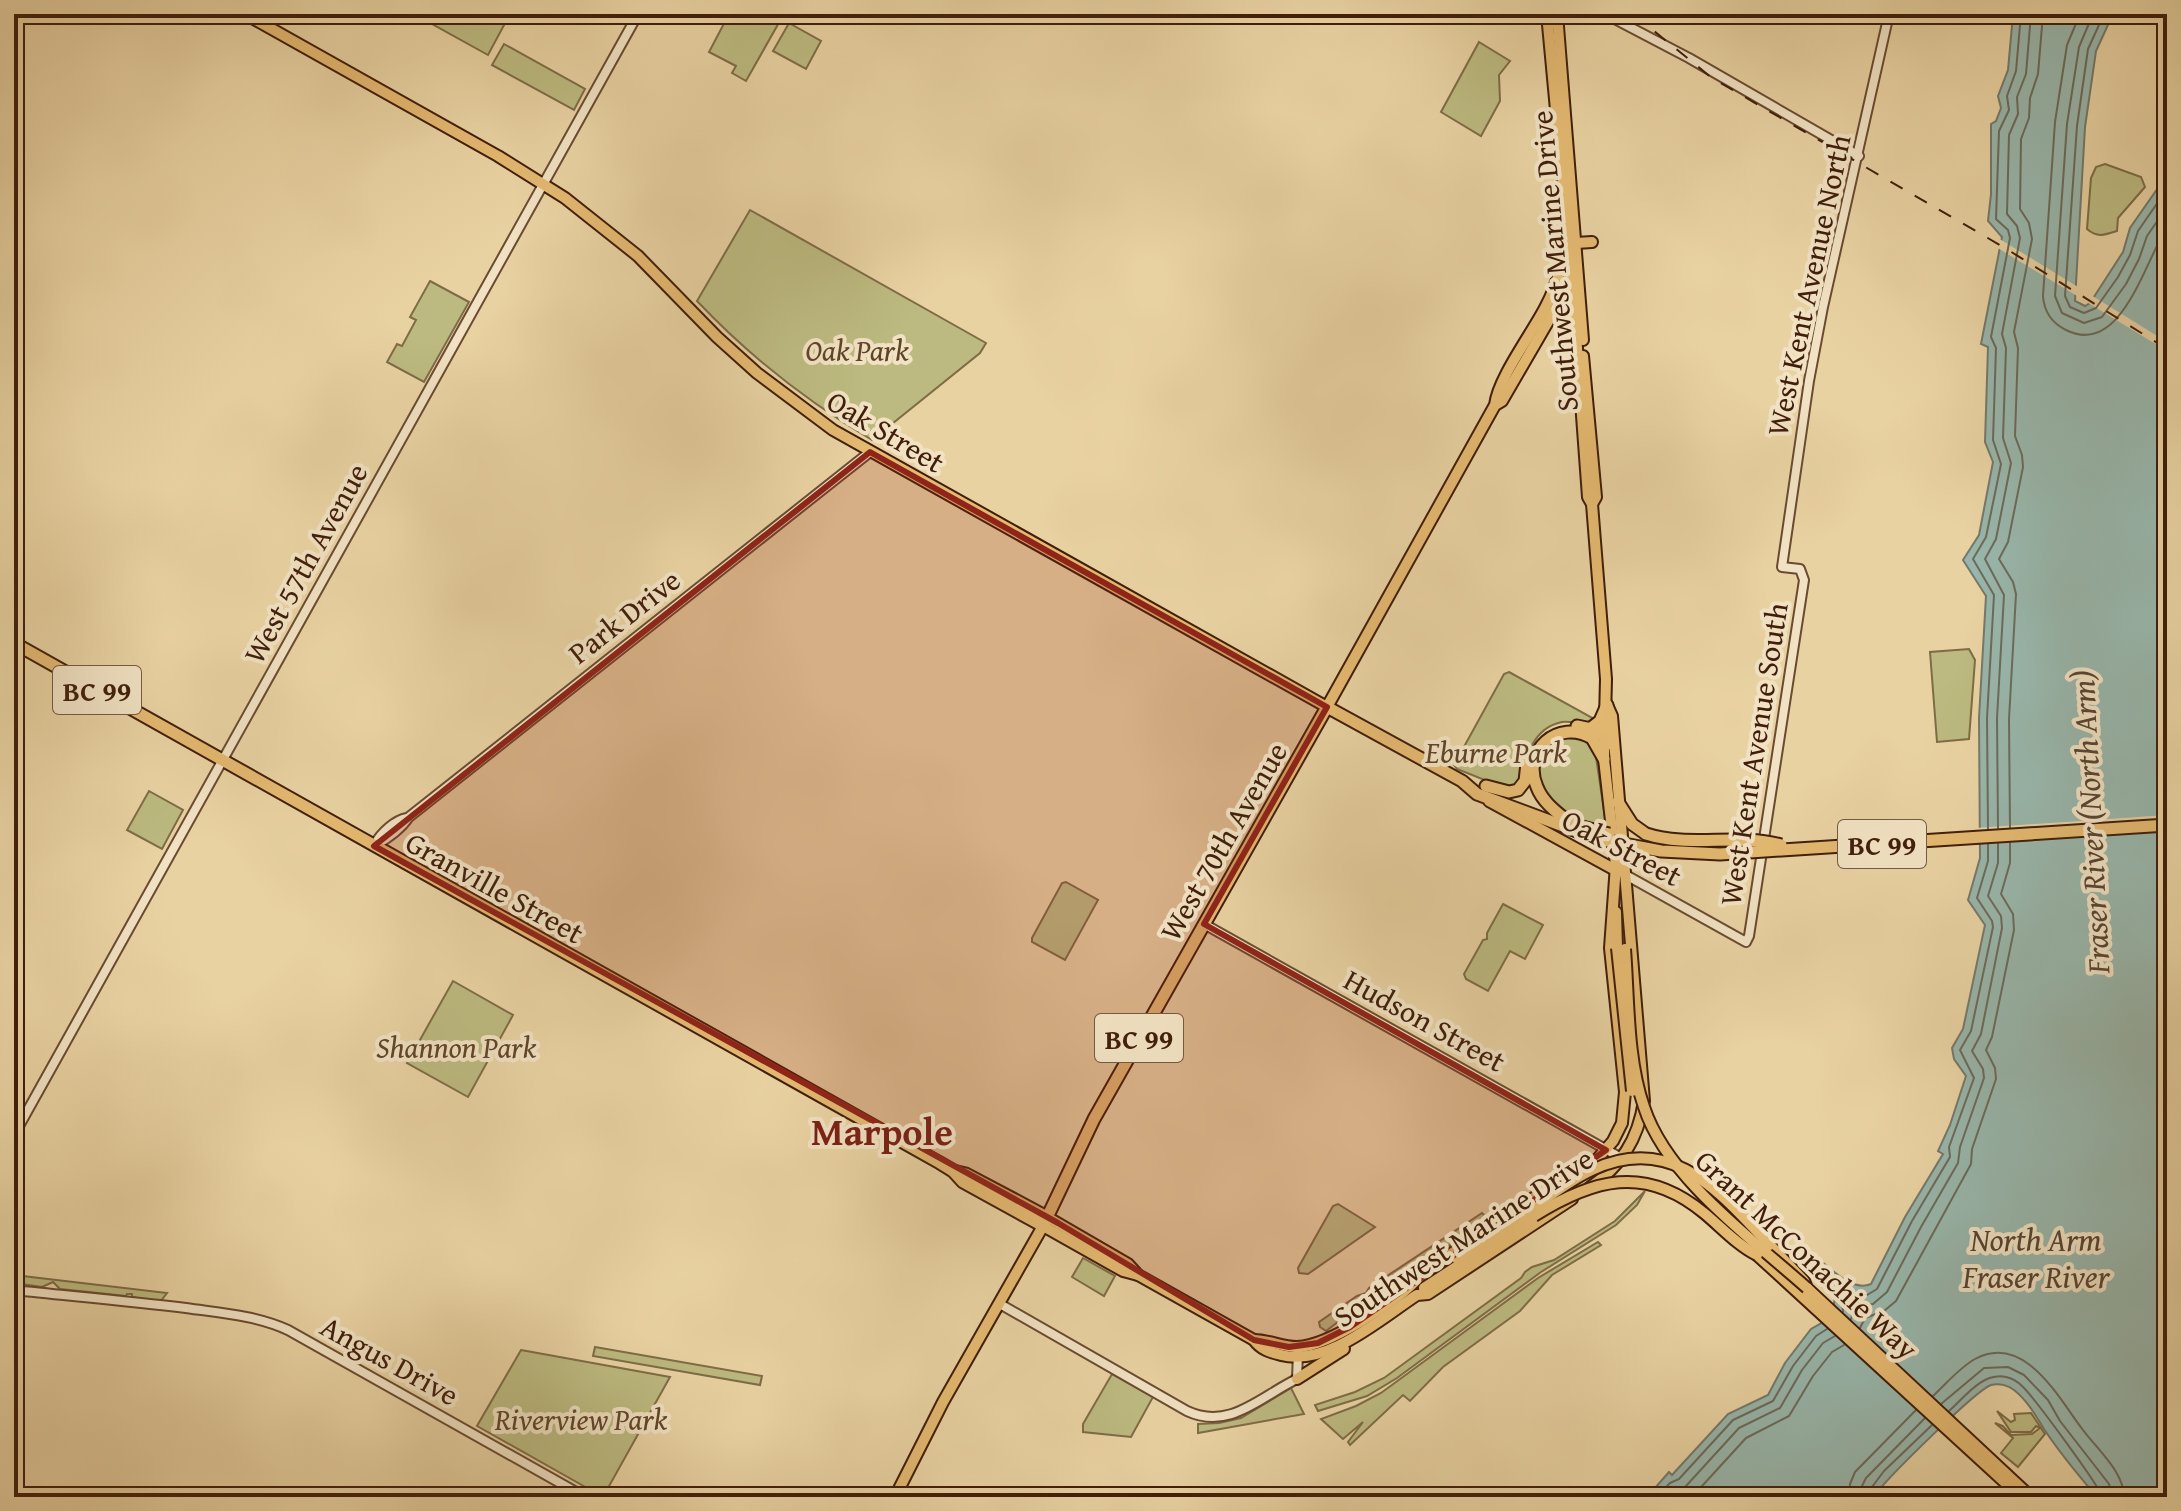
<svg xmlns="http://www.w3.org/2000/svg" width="2181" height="1511" font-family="'Gentium Book Plus',serif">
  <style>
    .green { fill: #bcba80; stroke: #7e6c46; stroke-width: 2 }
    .water { fill: #98b6ab; stroke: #75796b; stroke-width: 2 }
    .pier { fill: #e9d2a2 }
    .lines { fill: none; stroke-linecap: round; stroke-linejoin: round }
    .shore { stroke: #6c6a5b; stroke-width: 2 }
    .minor-casing { stroke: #6a4b31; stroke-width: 12 }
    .major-casing { stroke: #401e0b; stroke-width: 14 }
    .highway-casing { stroke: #401e0b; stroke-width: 15 }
    .minor { stroke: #f1e2c3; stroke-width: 8 }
    .major { stroke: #e4b971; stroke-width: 10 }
    .highway { stroke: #e4b971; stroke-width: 11 }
    .rail { stroke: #401e0b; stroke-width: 2; stroke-dasharray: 14 14; stroke-linecap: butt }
    .major-bridge-casing { stroke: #401e0b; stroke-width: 14; stroke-linecap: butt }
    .highway-bridge-casing { stroke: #401e0b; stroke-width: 15; stroke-linecap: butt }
    .major-bridge { stroke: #e4b971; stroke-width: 10 }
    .highway-bridge { stroke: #e4b971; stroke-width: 11 }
    .marked { fill: #8f2418; fill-opacity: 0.2; stroke: #8f2418; stroke-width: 6; stroke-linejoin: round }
    .labels { text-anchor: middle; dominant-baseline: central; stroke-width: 8; stroke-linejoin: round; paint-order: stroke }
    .shield { fill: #f1e2c3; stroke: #755942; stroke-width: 2 }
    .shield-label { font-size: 28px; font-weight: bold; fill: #401e0b }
    .street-label { font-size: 30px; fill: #401e0b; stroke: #f1e2c3 }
    .park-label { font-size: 30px; font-style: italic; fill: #5f4528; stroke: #f1e2c3 }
    .water-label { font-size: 32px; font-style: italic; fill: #564433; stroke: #f1e2c3 }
    .district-label { font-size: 38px; font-weight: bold; fill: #7a1f14; stroke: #f1e2c3 }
  </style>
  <rect width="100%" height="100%" fill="#e9d2a2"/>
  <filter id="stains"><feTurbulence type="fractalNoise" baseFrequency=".0025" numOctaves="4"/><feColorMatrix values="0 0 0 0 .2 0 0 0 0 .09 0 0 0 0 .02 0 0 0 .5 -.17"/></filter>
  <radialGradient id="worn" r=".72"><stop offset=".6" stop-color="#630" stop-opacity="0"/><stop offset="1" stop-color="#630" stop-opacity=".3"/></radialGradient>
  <g class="green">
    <path d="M428 14H510L488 55 425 20Z"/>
    <path d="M729 14H773L781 19 746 81 732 73 736 66 709 52Z"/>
    <path d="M789 23 821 41 806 69 773 51Z"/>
    <path d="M1479 42 1510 61 1499 75 1500 101 1481 136 1441 112Z"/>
    <path d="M504 44 585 89 574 110 492 65Z"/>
    <path d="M2105 164 2141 177 2145 187 2118 218 2117 231C2105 235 2097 238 2087 229L2091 178 2096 167Z"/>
    <path d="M750 210 986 343 980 353 872 440C806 401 749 356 697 301Z"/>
    <path d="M430 281 469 302 424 382 387 362 397 344 402 346 416 320 410 317Z"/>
    <path d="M1969 649 1975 660 1969 739 1937 742 1930 652Z"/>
    <path d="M1509 672 1598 721C1583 727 1573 720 1562 722 1531 728 1525 761 1519 786L1507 789 1457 769 1454 765 1504 674Z"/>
    <path d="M1571 734 1587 741 1595 750 1607 831 1579 822 1557 809 1539 786 1536 763 1546 745Z"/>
    <path d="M149 791 183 810 162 849 127 830Z"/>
    <path d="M1066 882 1098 900 1065 960 1032 942V938L1062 883Z"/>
    <path d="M1503 904 1543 925 1525 959 1510 951 1488 991 1466 979 1464 974 1483 940 1487 939V933Z"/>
    <path d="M453 981 513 1015 468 1097 407 1063Z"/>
    <path d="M1645 1191 1637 1205 1616 1225 1541 1272 1397 1378 1367 1396 1318 1411 1315 1405 1355 1392 1384 1378 1521 1278 1525 1272 1532 1267 1554 1260 1615 1221Z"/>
    <path d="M1338 1204 1375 1227 1308 1274 1299 1273 1298 1268 1333 1206Z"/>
    <path d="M1482 1213 1487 1218 1481 1225 1377 1292 1326 1331 1320 1327 1319 1322 1357 1296 1366 1293 1369 1288Z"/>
    <path d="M1598 1242 1601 1245 1552 1275 1520 1311 1443 1367 1410 1401 1403 1395 1350 1445 1348 1442 1363 1422 1343 1439 1321 1419 1356 1406 1381 1393 1538 1278Z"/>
    <path d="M1083 1258 1115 1276 1104 1296 1072 1277Z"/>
    <path d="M14 1275 167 1293 160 1302 132 1297V1294H127L126 1296 60 1289 53 1282 42 1287 14 1283Z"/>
    <path d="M595 1347 762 1376 760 1385 593 1356Z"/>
    <path d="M521 1350 670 1377 603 1497 477 1426Z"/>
    <path d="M1112 1374 1153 1397 1131 1437 1083 1432V1424Z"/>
    <path d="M1291 1388 1304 1414 1198 1433V1424L1219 1423 1241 1418Z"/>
    <path d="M1997 1411 2011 1422 2015 1420 2014 1414 2031 1413 2045 1434 2018 1467 2001 1453 2013 1438 1995 1423 2003 1426 2011 1435 2032 1434 2040 1428 2036 1426 2031 1432H2011Z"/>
  </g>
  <path class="water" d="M2013 14H2113L2096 51 2085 127 2075 301 2085 306 2090 303 2123 252 2130 228 2167 175V1497H2097C2079 1476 2059 1452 2044 1429 2036 1416 2027 1400 2014 1390 2008 1385 1999 1383 1991 1385 1976 1390 1892 1474 1879 1490L1882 1497H1647L1669 1472 1672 1475 1728 1414 1768 1395 1785 1363 1811 1329 1832 1317 1836 1290 1808 1267 1817 1258C1833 1270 1852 1292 1871 1284L1905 1217 1943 1154 1938 1151 1950 1125 1966 1076 1954 1059 1952 1048 1963 1029 1985 925 1968 900 1980 858 1979 718 1986 596 1963 560 1979 535 1993 462 1985 442 1988 347 1981 344 2002 237 1988 221 1991 194V124L1996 121 2001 108 1998 96 2008 70Z"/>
  <g class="pier">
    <path d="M1998 238 2078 287 2077 296 1996 247Z"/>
    <path d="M2091 295 2167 342V351L2085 301Z"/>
    <path d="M2167 815V831L1976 843V828Z"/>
  </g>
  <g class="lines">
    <g class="shore">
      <path d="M2080 14 2067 45 2055 122 2043 296C2044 312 2052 323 2066 330 2122 358 2145 259 2167 228"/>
      <path d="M2093 14 2079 47 2067 124 2055 296 2062 313 2084 323 2102 317 2126 284 2139 259 2147 236 2167 207"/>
      <path d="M2104 14 2088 49 2077 126 2065 296 2070 307 2084 313 2096 308 2118 277 2130 255 2138 231 2167 189"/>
      <path d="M1998 828 1997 718 2004 595 1985 559 1996 539 2011 463 2003 438 2006 348 2002 334 2020 238 2017 226 2007 214 2009 135 2018 114 2017 97 2026 74 2031 14"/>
      <path d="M2010 828 2009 719 2016 594 2013 582 1999 559 2008 542 2023 467 2022 455 2015 436 2018 348 2014 332 2032 239 2029 223 2020 209 2021 139 2029 118 2030 98 2038 74 2043 14"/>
      <path d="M1988 829 1987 718 1994 595 1973 559 1986 537 2001 464 1993 440 1996 348 1991 337 2010 238 2008 230 1996 219 1999 131 2009 110 2007 96 2016 71 2021 14"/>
      <path d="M1843 1312 1842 1299 1845 1292 1867 1295 1877 1289 1912 1221 1950 1157 1949 1147 1974 1078 1960 1050 1971 1031 1993 927 1992 921 1977 898 1988 861V844"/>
      <path d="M1851 1319 1855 1306 1873 1304 1887 1292 1921 1227 1958 1163 1960 1147 1984 1078 1983 1069 1972 1051 1981 1034 2002 928 2001 916 1988 896 1998 863V843"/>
      <path d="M1860 1328 1865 1318 1884 1311 1896 1301 1971 1164 1972 1149 1996 1079 1995 1068 1986 1050 1992 1037 2014 930 2013 914 2001 894 2010 863V843"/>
      <path d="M1933 1396C1946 1384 1959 1368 1975 1359 2025 1332 2059 1399 2083 1430 2097 1449 2124 1472 2124 1497"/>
      <path d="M1941 1404 1984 1368 2008 1367 2024 1375 2048 1400 2060 1421 2109 1484 2112 1497"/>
      <path d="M1949 1411C1965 1397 1982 1372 2006 1377 2011 1378 2018 1382 2022 1386 2033 1396 2101 1488 2102 1497"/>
      <path d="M1657 1497 1670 1483 1679 1479 1733 1420 1773 1401 1793 1366 1816 1336 1827 1329"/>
      <path d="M1671 1497 1686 1486 1739 1428 1780 1408 1802 1370 1823 1343 1835 1336"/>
      <path d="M1692 1497 1746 1438 1789 1416 1813 1376 1832 1352 1844 1345"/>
      <path d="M1850 1497V1484L1855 1472 1916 1410"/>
      <path d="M1862 1497V1486L1866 1478 1925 1418"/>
      <path d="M1873 1497 1872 1487 1884 1471 1932 1425"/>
    </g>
    <defs>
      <g id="minor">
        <path d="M1605 14 1689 58 1859 156"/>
        <path d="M375 844C381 833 395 820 407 818"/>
        <path d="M374 846C387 839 401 829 409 817L870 452"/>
        <path d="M1624 874 1746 942 1749 936 1804 580 1800 569 1782 567 1809 381 1823 307 1889 14"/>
        <path d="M1204 924 1623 1159"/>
        <path d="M14 1135 638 14"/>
        <path d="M14 1290C71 1296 128 1301 186 1308 220 1313 255 1315 288 1330L585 1497"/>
        <path d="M1000 1304 1187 1411C1230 1431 1261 1396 1297 1379L1298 1353"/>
      </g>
      <g id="major">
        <path d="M245 14 498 156 565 198 638 256 717 337 757 373 833 430 1327 707 1495 405C1498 378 1533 332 1546 306 1558 283 1563 260 1567 235"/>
        <path d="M1557 14 1583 340"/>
        <path d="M1576 243 1592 242"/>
        <path d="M1583 356 1596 497 1592 504"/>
        <path d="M1497 404 1502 401 1571 282"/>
        <path d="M1489 801 1619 872"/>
        <path d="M1616 912 1617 948"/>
        <path d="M1589 1188C1621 1166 1638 1140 1644 1101L1612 716 1608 707"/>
        <path d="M1047 1217 1128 1264 1138 1275 1254 1340C1261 1350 1270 1352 1281 1355 1327 1367 1380 1319 1417 1295L1428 1294 1572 1199"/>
        <path d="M1770 1245 1804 1281 1807 1288 2031 1497"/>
        <path d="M1757 1255 2021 1497"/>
        <path d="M1456 1258 1529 1210"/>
        <path d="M1424 1288 1534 1216"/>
        <path d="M1254 1340C1269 1340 1282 1347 1297 1347 1327 1347 1400 1300 1419 1277L1497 1221 1562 1180 1593 1164 1613 1141 1622 1123 1625 1092 1610 948 1616 865 1604 759 1606 679 1592 504 1588 497 1572 280 1547 14"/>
        <path d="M1297 1379 1344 1349"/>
        <path d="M895 1497 943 1402 1043 1226 1123 1271 1138 1275"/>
      </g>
      <g id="highway">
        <path d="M14 643 940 1163 953 1171 963 1182 1043 1226 1094 1119 1327 707 1462 781 1477 794 1598 839"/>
        <path d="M1577 726 1596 730 1613 745"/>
        <path d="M1591 728 1600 721 1607 705"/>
        <path d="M1486 786 1509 792 1518 790 1525 781 1527 763"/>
        <path d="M1618 802 1632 824 1646 834"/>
        <path d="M1571 824C1558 813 1543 803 1537 787 1521 751 1558 718 1592 738L1604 759"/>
        <path d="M953 1171 966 1174 1047 1217"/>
      </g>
    </defs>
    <use href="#minor" class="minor-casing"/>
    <use href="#major" class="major-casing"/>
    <use href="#highway" class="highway-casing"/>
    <use href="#minor" class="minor"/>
    <use href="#major" class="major"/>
    <use href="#highway" class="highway"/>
    <g class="rail">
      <path d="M1633 14 1712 78 2005 248 2167 349"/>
      <path d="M2156 1497 2167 1483"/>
    </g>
    <defs>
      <g id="major-bridge">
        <path d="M1617 948 1632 1091"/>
        <path d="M1625 949C1629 1000 1627 1058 1644 1107 1667 1178 1752 1239 1807 1288"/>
        <path d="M1529 1210C1550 1196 1570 1180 1592 1170 1673 1132 1720 1193 1770 1245"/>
        <path d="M1534 1216C1593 1179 1645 1164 1704 1213 1720 1226 1738 1246 1757 1255"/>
      </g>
      <g id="highway-bridge">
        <path d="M1571 824 1609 834"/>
        <path d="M1646 834C1690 848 1737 833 1781 845"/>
        <path d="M1598 839 1661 851 1720 854 2167 825"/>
      </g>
    </defs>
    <use href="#major-bridge" class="major-bridge-casing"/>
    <use href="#highway-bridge" class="highway-bridge-casing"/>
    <use href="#major-bridge" class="major-bridge"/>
    <use href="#highway-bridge" class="highway-bridge"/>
  </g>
  <path class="marked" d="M870 452 1327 707 1204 924 1606 1150 1350 1327 1318 1343 1289 1347 1254 1340 1058 1223 374 846Z"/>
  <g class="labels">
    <g class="shield">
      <rect x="53" y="666" width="88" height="48" rx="6"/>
      <rect x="1838" y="820" width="88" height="48" rx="6"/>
      <rect x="1095" y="1014" width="88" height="48" rx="6"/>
    </g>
    <g class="shield-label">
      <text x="97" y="690">BC 99</text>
      <text x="1882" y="844">BC 99</text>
      <text x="1139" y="1038">BC 99</text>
    </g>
    <g class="street-label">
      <text transform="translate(1554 261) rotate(-95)">Southwest Marine Drive</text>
      <text transform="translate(1808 285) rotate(-78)">West Kent Avenue North</text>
      <text transform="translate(886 431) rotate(31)">Oak Street</text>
      <text transform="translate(305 563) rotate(-61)">West 57th Avenue</text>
      <text transform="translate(624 616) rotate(-38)">Park Drive</text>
      <text transform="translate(1753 754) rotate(-81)">West Kent Avenue South</text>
      <text transform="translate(1223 841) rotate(-60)">West 70th Avenue</text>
      <text transform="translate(1622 847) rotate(28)">Oak Street</text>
      <text transform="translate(495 887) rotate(29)">Granville Street</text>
      <text transform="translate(1425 1020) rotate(29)">Hudson Street</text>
      <text transform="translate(1463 1237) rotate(-33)">Southwest Marine Drive</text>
      <text transform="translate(1807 1254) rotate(43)">Grant McConachie Way</text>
      <text transform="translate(390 1360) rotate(29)">Angus Drive</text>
    </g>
    <g class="park-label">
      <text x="857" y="350">Oak Park</text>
      <text x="1496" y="752">Eburne Park</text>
      <text x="456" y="1047">Shannon Park</text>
      <text x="581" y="1419">Riverview Park</text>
    </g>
    <g class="water-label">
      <text transform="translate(2090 822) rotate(-93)">Fraser River (North Arm)</text>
      <text x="2036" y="1239">North Arm<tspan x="2036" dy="37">Fraser River</tspan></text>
    </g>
    <g class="district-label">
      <text x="882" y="1131">Marpole</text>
    </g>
  </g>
  <rect width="2181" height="1511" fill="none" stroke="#e9d2a2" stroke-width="48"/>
  <rect x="16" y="16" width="2149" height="1479" fill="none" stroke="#401e0b" stroke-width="4"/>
  <rect x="24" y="24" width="2133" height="1463" fill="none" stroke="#401e0b" stroke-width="2"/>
  <rect width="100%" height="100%" filter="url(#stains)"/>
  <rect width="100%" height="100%" fill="url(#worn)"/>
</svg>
